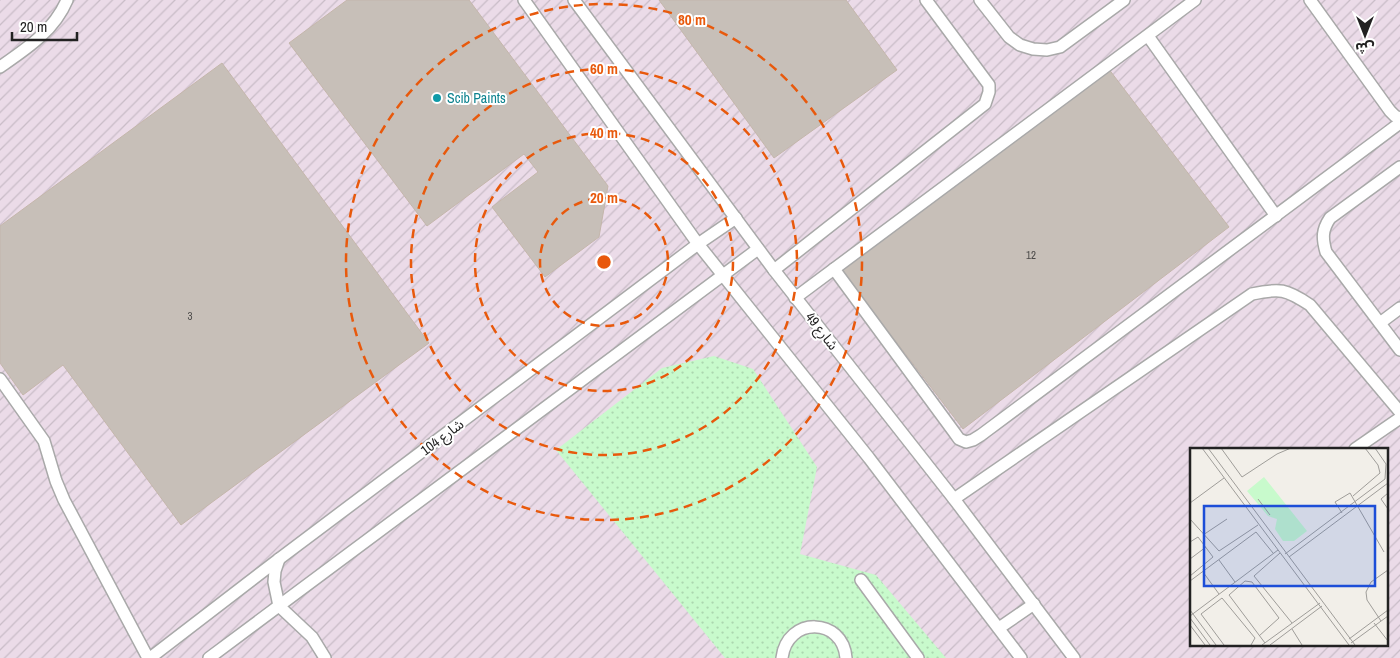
<svg xmlns="http://www.w3.org/2000/svg" width="1400" height="658" font-family="'Archivo Narrow','Noto Sans Arabic',sans-serif">
  <style>
    .industrial { fill: url(#industrial-furrows); fill-rule: evenodd }
    .park { fill: url(#park-dots) }
    .building { fill: #c7bfb8; stroke: #c4b6ab }
    .lines { fill: none; stroke-linecap: round; stroke-linejoin: round }
    .service-casing { stroke: #a9a9a9; stroke-width: 14 }
    .service { stroke: #fff; stroke-width: 11 }
    .ring { fill: none; stroke: #e8590c; stroke-width: 2.5; stroke-dasharray: 9 6 }
    .culture-dot { fill: #0f9aa8; stroke: #fff; stroke-width: 2 }
    .labels { text-anchor: middle; dominant-baseline: central; stroke-width: 4; stroke-linejoin: round; paint-order: stroke }
    .number-label { font-size: 11px; fill: #4b4948 }
    .culture-label { font-size: 14px; fill: #0d838f; stroke: #fff; text-anchor: start }
    .street-label { font-size: 14px; fill: #222; stroke: #fff }
    .inset-road { fill: none; stroke: #9f9d99; stroke-width: 1 }
    .view { fill: #1d4ed8; fill-opacity: 0.15; stroke: #1d4ed8; stroke-width: 2.5 }
    .inset-edge { fill: none; stroke: #222; stroke-width: 2.5 }
    .centre { fill: #e8590c; stroke: #fff; stroke-width: 2.5 }
    .ring-label { font-size: 15px; text-anchor: middle; font-weight: bold; fill: #e8590c; stroke: #fff; stroke-width: 4; stroke-linejoin: round; paint-order: stroke }
  </style>
  <defs>
    <pattern id="industrial-furrows" width="10" height="10" patternUnits="userSpaceOnUse" patternTransform="scale(1.25)"><rect width="10" height="10" fill="#ebdbe8"/><path d="M-1 1l2-2M0 10L10 0M9 11l2-2" fill="none" stroke="#c9bcc7"/></pattern>
    <pattern id="park-dots" width="8" height="8" patternUnits="userSpaceOnUse" patternTransform="scale(1.25)"><rect width="8" height="8" fill="#c8facc"/><path d="M2 2h.1M6 6h.1" fill="none" stroke="#acd6af" stroke-width="1.8" stroke-linecap="round"/></pattern>
  </defs>
  <rect width="100%" height="100%" fill="#f2efe9"/>
  <path class="industrial" d="M0 0H1400V658H0ZM1191 449H1386V644H1191Z"/>
  <path class="park" d="M714 356 753 369 817 467 800 554 876 575 946 658H725L556 450 662 368Z"/>
  <g class="building">
    <path d="M347 0H469L608 186 599 237 545 277 492 207 538 172 524 154 427 226 289 43Z"/>
    <path d="M659 0H846L897 70 774 158Z"/>
    <path d="M222 63 429 343 181 525 63 365 23 395 0 363V226Z"/>
    <path d="M1108 68 1229 227 963 429 841 270Z"/>
  </g>
  <g class="lines">
    <defs>
      <g id="service">
        <path d="M524 0 698 244 869 458 1021 658"/>
        <path d="M574 0 774 270 954 499 1074 658"/>
        <path d="M980 0 1009 37 1020 45 1033 49 1047 50 1060 47 1124 0"/>
        <path d="M1310 0 1390 111 1395 116 1400 118"/>
        <path d="M1148 36 1276 216"/>
        <path d="M0 67C26 49 54 31 67 0"/>
        <path d="M1400 167 1330 218C1322 230 1322 238 1326 252L1400 350"/>
        <path d="M834 269 954 432 959 439 966 442 973 440 981 435 1400 123"/>
        <path d="M774 270 985 104 989 92V85L926 0"/>
        <path d="M795 298 1195 0"/>
        <path d="M1380 323 1400 308"/>
        <path d="M0 379 44 441 56 481 64 500 148 658"/>
        <path d="M1355 449 1400 418"/>
        <path d="M954 499 1252 294C1280 288 1286 289 1310 305L1400 412"/>
        <path d="M279 559 275 571 274 582 279 606 312 637 325 658"/>
        <path d="M861 580 918 658"/>
        <path d="M999 628 1034 604"/>
        <path d="M150 658 279 559 698 244 736 218"/>
        <path d="M209 658 758 249"/>
        <path d="M782 658C787 616 843 617 846 658"/>
      </g>
    </defs>
    <use href="#service" class="service-casing"/>
    <use href="#service" class="service"/>
  </g>
  <g class="ring">
    <circle cx="604" cy="262" r="64"/>
    <circle cx="604" cy="262" r="129"/>
    <circle cx="604" cy="262" r="193"/>
    <circle cx="604" cy="262" r="258"/>
  </g>
  <circle class="culture-dot" cx="437" cy="98" r="5"/>
  <g class="labels">
    <g class="number-label">
      <text x="1031" y="255">12</text>
      <text x="190" y="316">3</text>
    </g>
    <g class="culture-label">
      <text x="447" y="98">Scib Paints</text>
    </g>
    <g class="street-label">
      <text transform="translate(822 331) rotate(52)">شارع 49</text>
      <text transform="translate(442 437) rotate(-37)">شارع 104</text>
    </g>
  </g>
  <g transform="translate(1190 448)">
    <rect width="198" height="198" fill="#f2efe9"/>
    <path d="M74 29 117 83 104 93H93L85 81 87 71 78 68 57 43Z" fill="#c8facc"/>
    <path class="inset-road" d="M12 0 159 197M18 0 165 197M31 0 52 29 87 6 101 0M198 45 191 51 198 61M163 48 190 25 188 17 175 0M68 51 80 67M0 55 34 30M152 65 145 54 160 45 194 104M0 71 29 103 68 77M13 87 37 71M0 94 8 89 23 109 0 128M90 105 64 128 102 175M95 106 195 31 196 16 185 0M99 109 198 35M0 111 16 99M29 112 45 134M13 124 29 146M0 133 66 84 83 105M0 162 26 197M0 168 88 102M0 170 20 197M191 173 177 152 176 144 181 134 198 122M184 175 198 193M0 177 15 197M102 181 112 197M69 188 89 170 62 134 55 133 39 147 75 195M159 191 198 162M161 195 198 168M34 197 11 166 32 150 65 190 61 197M72 197 130 155M80 197 132 158"/>
    <path class="view" d="M14 58H185V138H14Z"/>
    <rect width="198" height="198" class="inset-edge"/>
  </g>
  <circle cx="604" cy="262" r="8" class="centre"/>
  <g class="ring-label">
    <text x="692" y="25">80 m</text>
    <text x="604" y="74">60 m</text>
    <text x="604" y="138">40 m</text>
    <text x="604" y="203">20 m</text>
  </g>
  <g transform="translate(1365 35) rotate(180)" stroke="#ffffff" stroke-width="4" paint-order="stroke">
  <path d="M0-4L9 19L0 12L-9 19Z" fill="#222222"/>
  <text y="-8" font-size="14" font-weight="bold" text-anchor="middle" fill="#222222">ش</text>
  </g>
  <path d="M12 32v8h65v-8" fill="none" stroke="#222222" stroke-width="2.5"/>
  <text x="20" y="32" font-size="15" fill="#222222" stroke="#ffffff" stroke-width="4" paint-order="stroke">20 m</text>
</svg>
